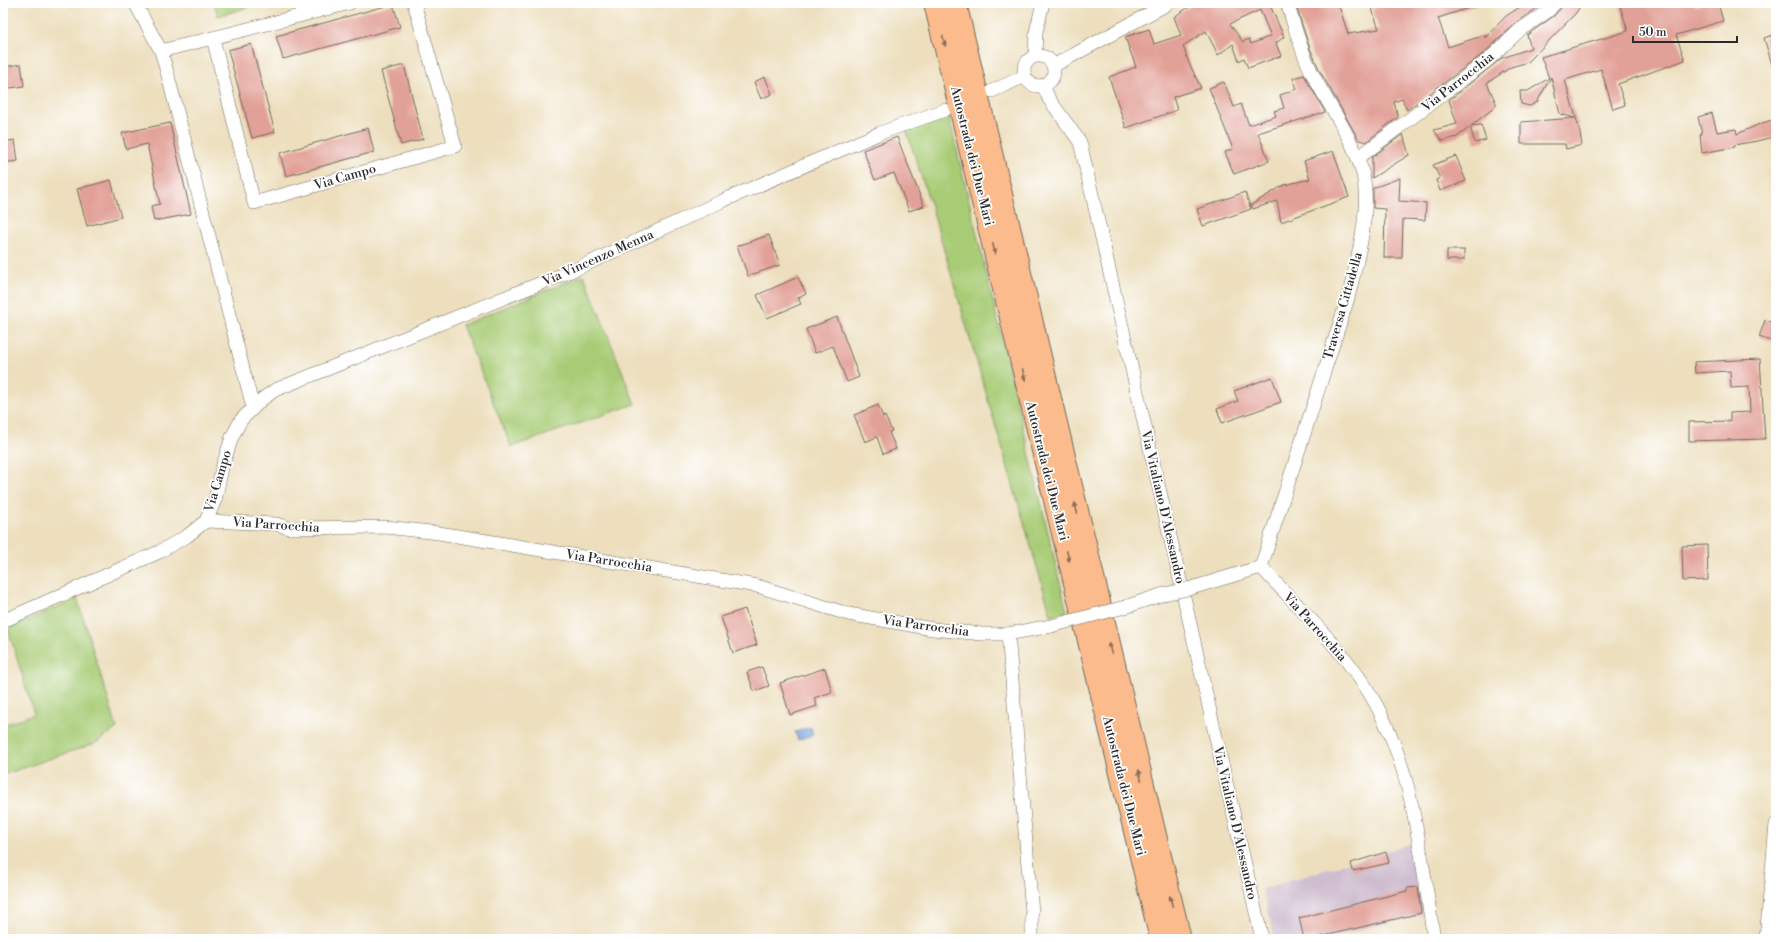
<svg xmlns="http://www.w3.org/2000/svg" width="1779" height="942" font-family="'Libre Bodoni',serif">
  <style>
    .industrial { fill: #cfbdcf }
    .green { fill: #a8cc76; stroke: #6a7c50 }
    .water { fill: #6d9cd6; stroke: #4c6480 }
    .building { fill: #e2a198; fill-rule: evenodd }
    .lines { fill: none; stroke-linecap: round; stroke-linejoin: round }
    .minor-casing { stroke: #6f6a5e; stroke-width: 14 }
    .motorway-casing { stroke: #6f6a5e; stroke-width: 24 }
    .minor { stroke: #fff; stroke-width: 13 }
    .motorway { stroke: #fbbb8c; stroke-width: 22 }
    .minor-bridge-casing { stroke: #6f6a5e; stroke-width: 14; stroke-linecap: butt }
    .minor-bridge { stroke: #fff; stroke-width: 13 }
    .oneway { fill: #896c57 }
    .labels { text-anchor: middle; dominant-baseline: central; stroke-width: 3.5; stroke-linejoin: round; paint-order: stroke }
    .street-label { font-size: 13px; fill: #2b2b2b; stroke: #fff }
  </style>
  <rect width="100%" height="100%" fill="#fff"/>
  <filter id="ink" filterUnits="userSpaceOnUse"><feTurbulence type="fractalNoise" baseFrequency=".025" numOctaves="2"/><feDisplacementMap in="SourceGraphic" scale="8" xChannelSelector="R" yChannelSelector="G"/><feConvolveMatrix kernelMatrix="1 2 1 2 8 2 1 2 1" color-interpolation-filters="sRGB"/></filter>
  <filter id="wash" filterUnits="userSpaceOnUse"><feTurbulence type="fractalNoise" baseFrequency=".012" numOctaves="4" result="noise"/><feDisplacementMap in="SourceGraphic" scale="16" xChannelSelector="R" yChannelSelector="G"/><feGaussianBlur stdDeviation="0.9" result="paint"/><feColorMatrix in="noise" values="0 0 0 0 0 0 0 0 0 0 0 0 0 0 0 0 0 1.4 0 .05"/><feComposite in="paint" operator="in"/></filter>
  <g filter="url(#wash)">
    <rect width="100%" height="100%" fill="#eddfbe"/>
    <path class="industrial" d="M1413 843 1424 914 1322 939H1275L1262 889Z"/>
    <g class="green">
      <path d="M214 3H263L218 16Z"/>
      <path d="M949 117 1067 612 1051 615 932 209 906 129Z"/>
      <path d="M584 275 635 404 511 447 462 325Z"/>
      <path d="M77 598 117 728 96 743 3 775V725L34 714 8 629Z"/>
    </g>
    <path class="water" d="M811 727 813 735 798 740 795 732Z"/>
    <g id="blocks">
      <g class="building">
        <path d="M1195 3H1274L1270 5 1284 37 1276 43 1281 56 1248 68 1244 58 1239 61 1233 44 1218 55 1206 31 1183 46 1189 63 1201 88 1173 97 1177 110 1126 128 1109 77 1136 67 1125 37 1149 29 1154 44 1181 35 1174 17ZM1260 10 1271 36 1251 44 1249 39 1243 42 1230 24Z"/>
        <path d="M1295 3H1338L1348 34 1379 29 1372 9 1383 5V3H1477L1478 5 1438 18 1448 47 1485 35V38L1506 16 1526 3H1544L1516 23 1483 54 1407 110 1402 99 1394 102 1398 117 1366 142 1359 140 1320 71 1309 46Z"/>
        <path d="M1563 3H1582L1576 13 1528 62 1511 67 1487 83 1496 103V106L1471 126 1481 125 1486 140 1475 143 1470 127 1457 137 1442 141 1434 130 1457 124 1449 100 1502 58 1531 48 1527 35 1554 16 1561 8Z"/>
        <path d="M1619 3H1694L1695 6 1706 3H1718L1723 21 1676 35 1685 60 1618 84 1625 105 1613 109 1601 69 1565 80 1579 128 1582 145 1566 149 1565 144H1521V122L1575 118 1560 114 1551 77 1537 102 1530 106 1521 104 1520 91H1528L1549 78 1541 57 1628 31Z"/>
        <path d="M393 4 400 27 283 59 276 36Z"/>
        <path d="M1776 34V68H1773L1764 38Z"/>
        <path d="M251 44 275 132 252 138 228 50Z"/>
        <path d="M21 64 24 86 3 89V67Z"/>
        <path d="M404 65 423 139 401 145 381 71Z"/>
        <path d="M1304 75 1325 112 1258 133 1269 161 1234 174 1225 152 1233 149 1209 88 1224 82 1234 107 1241 104 1249 125 1276 116 1274 111 1284 108 1280 95 1297 89 1293 78Z"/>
        <path d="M765 77 772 94 761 99 754 82Z"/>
        <path d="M1712 113 1717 132 1736 129 1737 134 1762 123 1776 119V136L1757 141 1734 145 1735 147 1702 153 1700 135 1702 134 1698 117Z"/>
        <path d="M170 123 191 214 154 221 151 206 160 204 147 144 126 149 122 133Z"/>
        <path d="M368 128 374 152 286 176 280 153Z"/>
        <path d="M1403 134 1409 155 1372 178V157Z"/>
        <path d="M897 137 924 206 909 211 894 173 875 180 863 150Z"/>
        <path d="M15 140 18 161 3 163V142Z"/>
        <path d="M1333 151 1349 197 1281 222 1277 201 1253 209 1251 205 1284 185 1310 179 1304 161Z"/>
        <path d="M1456 156 1466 181 1440 191 1436 180 1440 178 1433 165Z"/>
        <path d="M1400 178 1399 201 1426 203 1425 220 1403 219 1402 258H1384L1385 209 1373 208V188Z"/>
        <path d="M111 180 121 217 87 226 77 189Z"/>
        <path d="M1245 192 1251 209 1203 226 1197 209Z"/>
        <path d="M769 235 780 265 748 276 737 246Z"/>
        <rect x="1447" y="250" width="17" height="10"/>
        <path d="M798 277 806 294 798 298 801 304 767 318 757 295Z"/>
        <path d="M837 317 859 377 847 382 833 346 815 353 806 329Z"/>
        <path d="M1765 320 1776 323 1771 341 1759 337Z"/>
        <path d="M1760 359 1765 439 1689 441V422L1730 421V413L1750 412 1749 387 1731 388 1730 371 1695 373 1694 362Z"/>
        <path d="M1272 377 1281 402 1222 423 1217 409 1238 401 1234 391Z"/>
        <path d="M878 405 883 417 885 416 892 431 889 432 896 449 883 454 877 437 865 442 854 415Z"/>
        <path d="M1707 545 1708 580 1683 581 1682 546Z"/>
        <path d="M745 609 757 645 733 653 721 617Z"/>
        <path d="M762 667 769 686 754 691 747 672Z"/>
        <path d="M825 668 832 692 814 698 817 706 790 715 780 683Z"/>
        <path d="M1386 852 1389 863 1353 871 1351 863Z"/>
        <path d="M1418 887 1421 913 1311 939H1304L1299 918 1407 891V888Z"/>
      </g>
    </g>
  </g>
  <g filter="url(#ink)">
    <use href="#blocks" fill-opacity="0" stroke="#6f6a5e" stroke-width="1"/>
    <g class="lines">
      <defs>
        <g id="minor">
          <path d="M135 3 161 51 167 72 253 408"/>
          <path d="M213 38 254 203 455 146 414 3"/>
          <path d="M161 51 350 3"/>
          <path d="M1035 56 1036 32 1043 3"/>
          <circle cx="1039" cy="71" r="15"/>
          <path d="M1053 66 1169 3"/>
          <path d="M1043 85 1049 99 1080 142 1262 939"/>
          <path d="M992 91 1025 76"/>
          <path d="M1358 158 1488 60 1521 29 1548 11 1555 3"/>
          <path d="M206 521 276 524 289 528 386 527 439 533 757 586 848 614 933 629 982 634H1008L1051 626"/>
          <path d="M1261 567 1348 298C1357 261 1371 212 1363 175 1356 143 1328 104 1313 75 1301 52 1295 27 1287 3"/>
          <path d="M1188 589 1261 567C1296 605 1336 642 1365 686 1414 761 1420 853 1434 939"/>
          <path d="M1125 607 1164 594"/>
          <path d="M3 621 159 552 187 536 206 521 215 500 222 468 232 437 241 420 261 400 275 390 576 269 720 202 880 133 945 110"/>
          <path d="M1008 634 1032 912V939"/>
          <path d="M1766 939 1776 824"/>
        </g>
        <g id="motorway">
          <path d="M935 3 1161 939"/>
          <path d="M955 3 1180 939"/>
        </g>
      </defs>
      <use href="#minor" class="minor-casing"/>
      <use href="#motorway" class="motorway-casing"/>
      <use href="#minor" class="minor"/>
      <use href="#motorway" class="motorway"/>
      <defs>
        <g id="minor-bridge">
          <path d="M1164 594 1188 589"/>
          <path d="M1051 626 1125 607"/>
        </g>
      </defs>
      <use href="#minor-bridge" class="minor-bridge-casing"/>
      <use href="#minor-bridge" class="minor-bridge"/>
    </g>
    <defs><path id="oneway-solid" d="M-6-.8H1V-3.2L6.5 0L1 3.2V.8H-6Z"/></defs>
    <g class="oneway">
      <use href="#oneway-solid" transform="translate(944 41) rotate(76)"/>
      <use href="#oneway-solid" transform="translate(994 249) rotate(76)"/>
      <use href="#oneway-solid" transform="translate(1024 375) rotate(76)"/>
      <use href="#oneway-solid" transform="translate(1076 508) rotate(-104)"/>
      <use href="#oneway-solid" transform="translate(1068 556) rotate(76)"/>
      <use href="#oneway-solid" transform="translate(1110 648) rotate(-104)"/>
      <use href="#oneway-solid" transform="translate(1140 775) rotate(-104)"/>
      <use href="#oneway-solid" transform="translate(1171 901) rotate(-104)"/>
    </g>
  </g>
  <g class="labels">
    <g class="street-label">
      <text transform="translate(1458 82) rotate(-38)">Via Parrocchia</text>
      <text transform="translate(972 156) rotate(76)">Autostrada dei Due Mari</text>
      <text transform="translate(345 177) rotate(-16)">Via Campo</text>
      <text transform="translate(598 258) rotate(-24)">Via Vincenzo Menna</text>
      <text transform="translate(1343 306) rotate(-74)">Traversa Cittadella</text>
      <text transform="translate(1047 471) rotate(76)">Autostrada dei Due Mari</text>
      <text transform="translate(218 481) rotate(-73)">Via Campo</text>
      <text transform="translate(1163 507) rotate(77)">Via Vitaliano D'Alessandro</text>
      <text transform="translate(276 525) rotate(4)">Via Parrocchia</text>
      <text transform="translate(609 561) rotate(9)">Via Parrocchia</text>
      <text transform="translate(926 626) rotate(8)">Via Parrocchia</text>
      <text transform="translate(1315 627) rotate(48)">Via Parrocchia</text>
      <text transform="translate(1124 786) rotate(76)">Autostrada dei Due Mari</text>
      <text transform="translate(1235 823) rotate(77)">Via Vitaliano D'Alessandro</text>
    </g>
  </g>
  <rect width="1779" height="942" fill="none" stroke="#fff" stroke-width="16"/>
  <path d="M1633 36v6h104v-6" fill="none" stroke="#2b2b2b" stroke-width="2"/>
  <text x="1639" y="36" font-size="12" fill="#2b2b2b" stroke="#ffffff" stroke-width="3" paint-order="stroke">50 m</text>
</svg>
